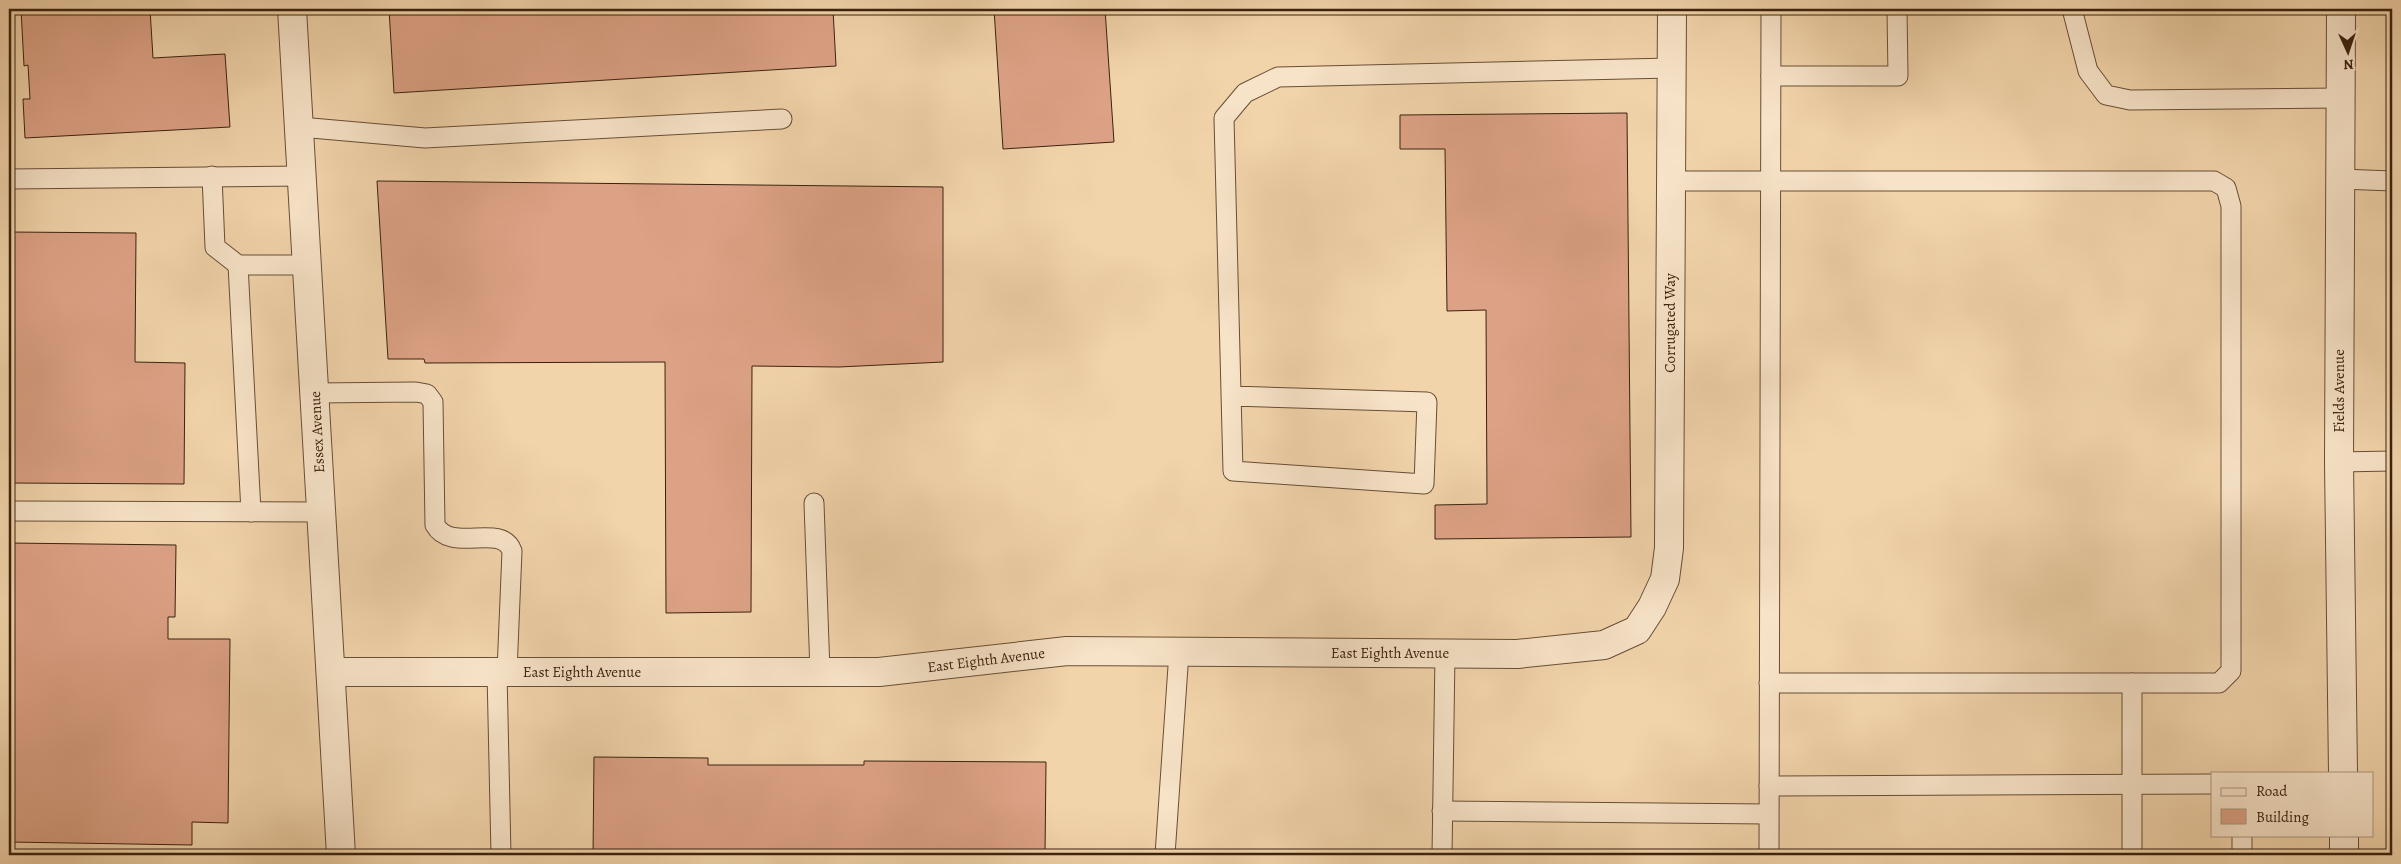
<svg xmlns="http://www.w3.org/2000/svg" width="2401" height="864" font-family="Alegreya,serif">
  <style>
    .building { fill: #dda286; stroke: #3b220f }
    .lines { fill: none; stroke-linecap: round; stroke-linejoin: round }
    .service-casing { stroke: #694e36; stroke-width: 21 }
    .minor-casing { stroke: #694e36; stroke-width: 30 }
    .service { stroke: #f7e3c8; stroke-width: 19 }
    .minor { stroke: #f7e3c8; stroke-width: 28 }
    .labels { text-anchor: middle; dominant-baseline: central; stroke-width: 4; stroke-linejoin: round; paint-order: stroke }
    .street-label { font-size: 15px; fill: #3b220f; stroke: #f7e3c8 }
  </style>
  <rect width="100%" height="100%" fill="#f2d4ab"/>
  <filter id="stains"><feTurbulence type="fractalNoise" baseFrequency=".004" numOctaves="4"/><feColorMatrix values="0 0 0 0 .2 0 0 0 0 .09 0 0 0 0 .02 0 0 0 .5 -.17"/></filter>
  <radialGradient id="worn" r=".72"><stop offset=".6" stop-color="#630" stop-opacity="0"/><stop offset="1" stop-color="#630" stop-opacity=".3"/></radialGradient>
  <g class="building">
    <path d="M21 9H150L153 58 225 54 230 127 25 138 23 99H30L28 65 24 66Z"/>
    <path d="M389 9H833L836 66 394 93Z"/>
    <path d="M994 9H1105L1114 142 1003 149Z"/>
    <path d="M1627 113 1631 537 1435 539V505L1487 504 1486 310 1447 311 1445 149H1400V115Z"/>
    <path d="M377 181 943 187V362L839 367 752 366 751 612 666 613 665 362 425 363 424 359H388Z"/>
    <path d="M9 232 136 233 135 362 185 363 184 484 9 483Z"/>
    <path d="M9 543 176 545 175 617H168V639H230L228 823 192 822V845L9 842Z"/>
    <path d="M594 757 708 758V765H864V761L1046 762 1045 855H593Z"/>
  </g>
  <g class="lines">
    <defs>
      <g id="service">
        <path d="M2072 9 2088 71 2106 95 2130 100 2341 98"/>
        <path d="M1771 76H1898L1897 9"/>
        <path d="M300 127 425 138 782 119"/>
        <path d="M212 176 215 247 238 265"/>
        <path d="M9 179 304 176"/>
        <path d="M2341 179 2392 181"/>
        <path d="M1671 181H2214L2226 188 2231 206V671L2219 683H1769"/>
        <path d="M315 393 416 392 427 394 433 402 435 525C451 554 502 522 512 551L507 672"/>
        <path d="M1232 396 1427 402 1424 484 1233 471 1224 118 1245 93 1278 77 1671 68"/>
        <path d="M2339 462 2392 461"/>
        <path d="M814 503 820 672"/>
        <path d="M9 511 322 512"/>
        <path d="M251 512 238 265H308"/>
        <path d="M497 672 501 855"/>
        <path d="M2132 683V855"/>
        <path d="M1769 786 2212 784"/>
        <path d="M1442 811 1768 814"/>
        <path d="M1165 855 1179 652"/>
        <path d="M1442 855 1445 654"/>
        <path d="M1769 855 1771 9"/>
        <path d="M2242 855V835"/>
      </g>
      <g id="minor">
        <path d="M292 9 341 855"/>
        <path d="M2341 9 2339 462 2343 773"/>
        <path d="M331 672H879L1067 651 1517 654 1604 645 1637 630 1652 607 1665 579 1669 548 1672 9"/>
        <path d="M2344 835V855"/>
      </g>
    </defs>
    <use href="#service" class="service-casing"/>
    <use href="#minor" class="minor-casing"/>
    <use href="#service" class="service"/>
    <use href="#minor" class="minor"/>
  </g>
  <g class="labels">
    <g class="street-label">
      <text transform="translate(1670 323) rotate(-90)">Corrugated Way</text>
      <text transform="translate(2339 391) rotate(-90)">Fields Avenue</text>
      <text transform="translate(317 432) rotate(-93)">Essex Avenue</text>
      <text x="1390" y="653">East Eighth Avenue</text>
      <text transform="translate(986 660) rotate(-7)">East Eighth Avenue</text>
      <text x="582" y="672">East Eighth Avenue</text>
    </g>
  </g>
  <rect width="2401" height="864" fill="none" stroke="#f2d4ab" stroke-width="30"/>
  <rect x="10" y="10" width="2381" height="844" fill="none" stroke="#3b220f" stroke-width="2.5"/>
  <rect x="15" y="15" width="2371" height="834" fill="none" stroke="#3b220f"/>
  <rect x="2211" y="772" width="162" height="65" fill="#f7e3c8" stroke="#ac967e"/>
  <rect x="2221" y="788" width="25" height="8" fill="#f7e3c8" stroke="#ac967e"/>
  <text x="2256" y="796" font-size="15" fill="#3b220f">Road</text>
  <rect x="2221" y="809" width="25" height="15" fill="#dda286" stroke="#ac967e"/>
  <text x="2256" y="822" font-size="15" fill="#3b220f">Building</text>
  <g transform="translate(2348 52) rotate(177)" stroke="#f7e3c8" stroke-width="4" paint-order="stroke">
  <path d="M0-4L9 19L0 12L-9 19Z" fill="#3b220f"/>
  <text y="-8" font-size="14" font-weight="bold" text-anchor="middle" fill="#3b220f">N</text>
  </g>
  <rect width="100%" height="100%" filter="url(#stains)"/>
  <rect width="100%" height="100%" fill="url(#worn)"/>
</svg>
